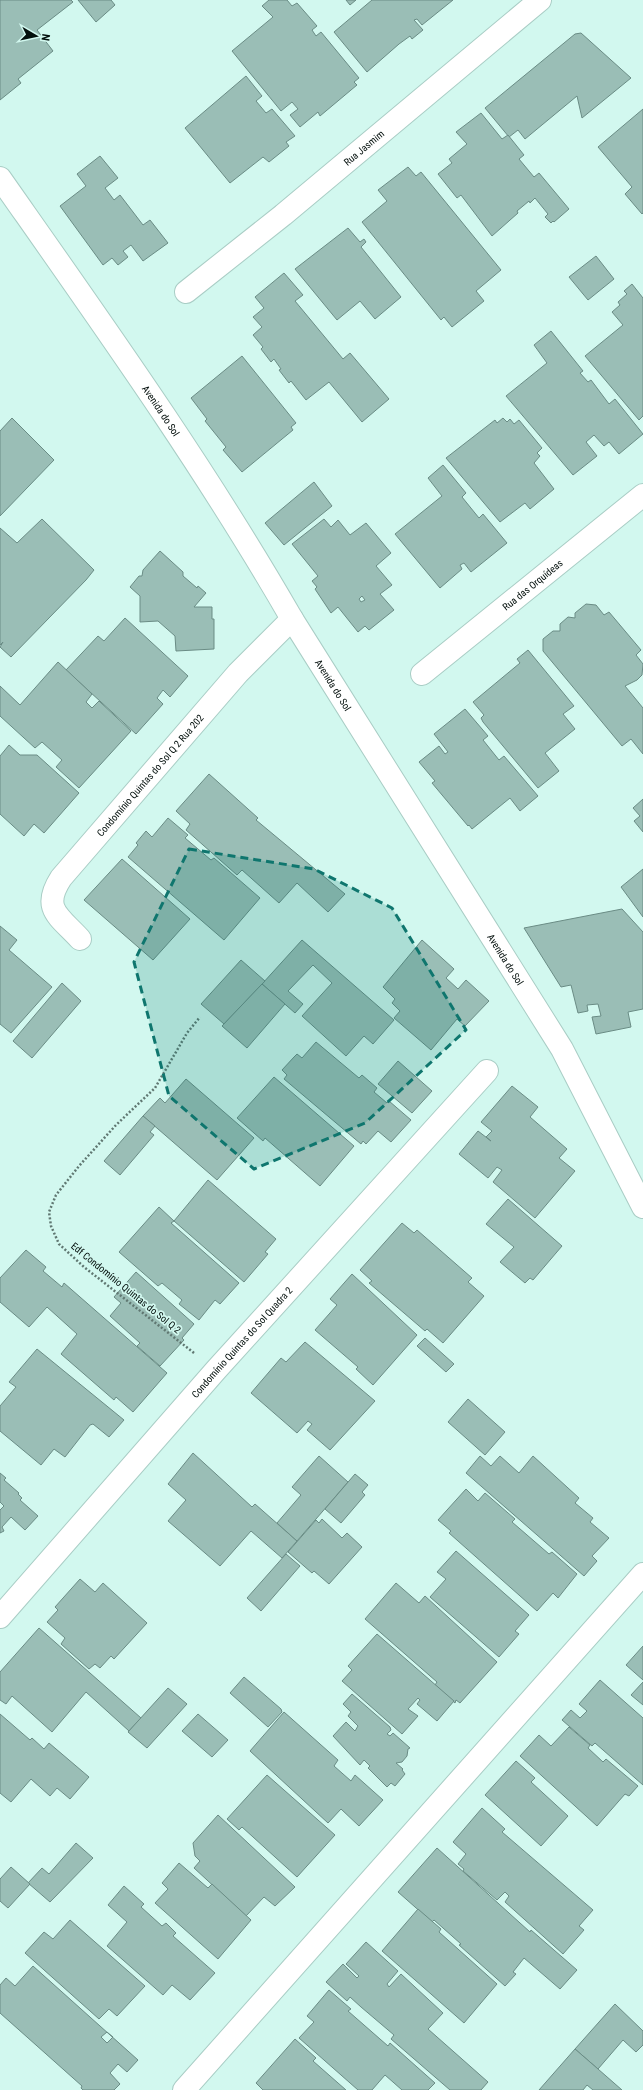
<svg xmlns="http://www.w3.org/2000/svg" width="643" height="2090" font-family="'Roboto Condensed',sans-serif">
  <style>
    .building { fill: #9abeb6; stroke: #6a8c85; fill-rule: evenodd }
    .lines { fill: none; stroke-linecap: round; stroke-linejoin: round }
    .minor-casing { stroke: #a9cdc5; stroke-width: 24 }
    .tertiary-casing { stroke: #a9cdc5; stroke-width: 24 }
    .path { stroke: #607872; stroke-width: 2.5; stroke-dasharray: 2 2; stroke-linecap: butt }
    .minor { stroke: #fff; stroke-width: 22 }
    .tertiary { stroke: #fff; stroke-width: 22 }
    .marked { fill: #0f766e; fill-opacity: 0.2; stroke: #0f766e; stroke-width: 3; stroke-dasharray: 8 5; stroke-linejoin: round }
    .labels { text-anchor: middle; dominant-baseline: central; stroke-width: 3.5; stroke-linejoin: round; paint-order: stroke }
    .street-label { font-size: 10px; fill: #030f0c; stroke: #d2f8ef }
  </style>
  <rect width="100%" height="100%" fill="#d2f8ef"/>
  <g class="building">
    <path d="M0 0H71L73 2 37 30 53 51 18 79 21 83 0 100Z"/>
    <path d="M78 0H111L115 5 96 22Z"/>
    <path d="M269 0H287L292 6 297 3 317 26 312 30 316 36 321 32 359 78 354 82 357 85 320 116 318 112 300 127 290 115 298 109 292 102 281 111 232 51 273 17 262 6Z"/>
    <path d="M346 0H356L350 5Z"/>
    <path d="M372 0H453L422 25 417 19 414 20 423 30 412 39 410 36 399 44 367 72 334 32Z"/>
    <path d="M581 33 631 78 582 118 577 96 525 139 518 130 509 137 485 108 575 34Z"/>
    <path d="M246 76 262 96 256 101 266 113 272 109 295 136 286 142 289 146 269 162 263 157 230 183 185 128Z"/>
    <path d="M643 109V213L642 214 625 194 632 187 598 147Z"/>
    <path d="M481 113 502 139 508 135 524 155 519 159 534 177 539 173 569 209 554 222 553 221 551 223 545 217 548 214 535 198 530 203 529 201 517 211 518 213 492 236 461 195 457 198 438 174 452 163 449 159 467 144 456 132Z"/>
    <path d="M100 156 118 178 105 188 114 200 120 195 143 225 150 220 168 243 143 261 131 245 123 251 128 257 118 265 112 258 103 265 60 206 86 186 77 174Z"/>
    <path d="M408 167 416 176 421 172 501 270 476 291 484 301 452 327 444 317 441 320 362 222 387 201 378 190Z"/>
    <path d="M348 228 360 242 364 239 366 242 361 247 401 297 375 319 360 301 337 320 295 269Z"/>
    <path d="M596 256 614 279 588 300 569 277Z"/>
    <path d="M284 273 303 295 295 301 343 359 350 353 389 399 362 422 329 382 306 400 291 381 289 383 279 370 281 369 274 359 271 362 261 349 263 347 253 335 262 327 253 317 264 308 255 297Z"/>
    <path d="M632 284 643 298V416L639 420 585 356 623 325 612 312 620 305 618 302 627 294 624 291Z"/>
    <path d="M551 331 583 371 580 373 588 382 591 380 609 404 615 399 643 434 619 454 609 442 604 446 594 435 586 442 597 456 573 475 506 396 547 363 534 345Z"/>
    <path d="M242 356 296 423 291 427 293 430 242 472 223 450 226 447 205 421 207 419 191 398Z"/>
    <path d="M12 418 54 460 0 516V431Z"/>
    <path d="M503 418 507 422 510 419 514 424 519 420 542 448 537 453 540 456 534 463 554 489 530 509 525 503 500 522 446 458 495 420 497 423Z"/>
    <path d="M443 465 466 493 462 497 479 518 483 514 507 543 471 572 464 563 460 565 462 569 440 588 395 534 442 496 428 478Z"/>
    <path d="M314 482 332 506 284 545 265 523Z"/>
    <path d="M42 519 94 570 86 580 11 657 0 647 3 642 0 645V528L17 543Z"/>
    <path d="M324 519 331 527 338 520 350 535 366 523 391 553 376 566 392 585 380 594 394 610 369 630 365 626 358 632 338 607 331 613 315 589 317 587 312 581 318 576 292 544ZM362 596 365 600 361 602 359 599Z"/>
    <path d="M160 551 183 572V576L197 588 198 586 206 593 194 607H212V619H214V649L176 651 175 636 158 621 140 622V596L130 587 139 576H142L143 570Z"/>
    <path d="M586 604 596 605 604 615 609 612 641 650 636 655 643 664 642 675 637 680 625 686 643 708V754L631 739 622 746 543 651V639L553 631H560V624L568 617 575 618V613Z"/>
    <path d="M125 618 188 676 170 697 163 690 157 698 163 704 136 734 66 670 98 636 104 641Z"/>
    <path d="M528 650 574 706 563 714 575 729 545 753 559 771 538 788 483 722 481 718 484 715 473 702 520 663 517 659Z"/>
    <path d="M58 662 92 694 86 702 92 708 99 701 131 731 79 788 56 767 62 760 42 742 35 748 0 716V686L20 705Z"/>
    <path d="M465 709 488 736 483 740 499 760 504 756 538 796 520 811 510 798 472 829 469 825 468 826 432 783 435 781 419 762 439 746 445 754 448 752 434 734Z"/>
    <path d="M9 745 20 755H37L79 793 44 833 34 824 24 836 0 814V756Z"/>
    <path d="M209 774 258 818 256 820 345 894 328 912 297 883 279 903 242 870 237 875 186 830 190 824 176 811Z"/>
    <path d="M643 799V832L634 821 640 816 633 808Z"/>
    <path d="M168 818 188 835 185 838 211 860 214 858 260 898 224 940 128 857 138 845 136 843 146 831 152 837Z"/>
    <path d="M122 859 190 919 153 960 84 900Z"/>
    <path d="M643 869V917L621 887Z"/>
    <path d="M622 909 643 932V1009L628 1012 631 1027 596 1034 592 1017 601 1016 598 1004 587 1005 588 1011 578 1013 571 985 561 987 524 928Z"/>
    <path d="M0 926 17 940 9 950 52 987 11 1033 0 1024Z"/>
    <path d="M302 940 394 1020 373 1044 364 1036 346 1056 302 1016 332 983 313 965 288 991 303 1004 295 1013 262 984Z"/>
    <path d="M422 940 454 969 446 978 458 989 466 980 489 1001 465 1026 457 1019 431 1050 394 1018 400 1011 392 1003 395 999 383 987Z"/>
    <path d="M241 960 265 981 224 1024 201 1004Z"/>
    <path d="M62 983 81 1001 32 1058 13 1041Z"/>
    <path d="M262 984 285 1004 247 1048 222 1026Z"/>
    <path d="M316 1042 359 1078 362 1075 377 1088 374 1092 387 1103 389 1101 411 1120 391 1142 378 1131 366 1144 363 1141 361 1144 284 1079 287 1075 282 1070 294 1057 297 1054 302 1058Z"/>
    <path d="M398 1061 432 1091 412 1113 378 1084Z"/>
    <path d="M274 1077 354 1146 320 1186 265 1138 263 1141 237 1118Z"/>
    <path d="M186 1079 254 1138 217 1180 143 1116 160 1098 165 1103Z"/>
    <path d="M512 1086 538 1107 530 1117 567 1149 559 1158 575 1171 535 1218 493 1182 502 1170 497 1167 488 1178 459 1154 478 1131 491 1141 486 1137 492 1131 481 1122Z"/>
    <path d="M143 1116 155 1126 150 1132 154 1135 120 1175 104 1161Z"/>
    <path d="M208 1180 276 1239 265 1252 268 1254 244 1282 174 1221Z"/>
    <path d="M508 1199 562 1246 533 1280 530 1278 525 1283 500 1262 514 1247 486 1224Z"/>
    <path d="M159 1207 174 1221 171 1223 239 1283 220 1304 215 1300 199 1320 179 1304 182 1300 162 1283 158 1286 119 1252Z"/>
    <path d="M402 1223 414 1233 417 1230 472 1278 468 1282 484 1296 443 1343 427 1329 425 1331 369 1283 372 1281 360 1270Z"/>
    <path d="M26 1250 46 1267 43 1271 62 1287 64 1283 167 1373 133 1412 116 1397 114 1400 61 1354 77 1334 47 1307 29 1327 0 1302V1278Z"/>
    <path d="M136 1272 194 1324 182 1338 184 1340 160 1366 137 1346 140 1343 110 1316 121 1303 114 1297Z"/>
    <path d="M352 1274 417 1335 373 1385 356 1369 358 1367 315 1330 337 1305 330 1299Z"/>
    <path d="M425 1338 454 1364 446 1372 417 1346Z"/>
    <path d="M305 1342 375 1401 330 1450 307 1430 312 1424 308 1421 297 1433 251 1393 281 1358 286 1362Z"/>
    <path d="M37 1349 124 1420 109 1437 93 1424 90 1425 65 1457 54 1449 41 1465 0 1431V1406L16 1387 9 1382Z"/>
    <path d="M468 1399 505 1432 485 1455 448 1422Z"/>
    <path d="M193 1453 252 1507 255 1504 297 1541 282 1558 251 1531 220 1566 168 1521 186 1500 168 1484Z"/>
    <path d="M319 1456 348 1482 297 1541 277 1523 301 1495 292 1487Z"/>
    <path d="M480 1456 491 1466 500 1456 519 1473 533 1456 579 1498 575 1503 593 1518 590 1522 609 1538 592 1556 597 1561 584 1576 466 1473Z"/>
    <path d="M0 1473 6 1478 4 1480 19 1493 18 1494 22 1498 20 1500 38 1516 25 1530 11 1517 2 1527 4 1531 0 1533V1510L4 1506 0 1502Z"/>
    <path d="M355 1474 368 1485 362 1492 365 1495 341 1523 325 1509Z"/>
    <path d="M466 1489 478 1501 485 1493 515 1519 512 1522 549 1554 552 1552 577 1574 558 1598 553 1593 537 1611 449 1533 451 1531 438 1520Z"/>
    <path d="M322 1519 342 1538 347 1533 362 1547 329 1584 314 1571 312 1573 288 1552 316 1520 319 1523Z"/>
    <path d="M456 1551 529 1615 515 1631 519 1634 499 1657 430 1597 446 1579 437 1572Z"/>
    <path d="M286 1554 300 1566 261 1611 247 1598Z"/>
    <path d="M80 1579 95 1592 103 1583 147 1623 114 1659 111 1656 100 1668 95 1664 89 1669 61 1644 65 1638 47 1622 58 1610 55 1607Z"/>
    <path d="M396 1583 419 1603 425 1596 497 1662 460 1703 456 1700 455 1703 435 1685 437 1682 365 1619Z"/>
    <path d="M39 1628 141 1718 129 1731 86 1692 52 1732 12 1696 6 1704 0 1700V1672Z"/>
    <path d="M377 1634 454 1701 437 1721 417 1704 420 1700 418 1698 408 1709 418 1716 402 1734 342 1681 352 1670 348 1666Z"/>
    <path d="M643 1646V1680L626 1665Z"/>
    <path d="M244 1677 281 1709 282 1712 268 1727 230 1693Z"/>
    <path d="M600 1680 643 1718V1785L595 1743 592 1746 562 1720 571 1710 580 1718 587 1711 579 1704Z"/>
    <path d="M643 1682V1705L631 1695Z"/>
    <path d="M168 1688 187 1704 147 1748 128 1732Z"/>
    <path d="M352 1694 390 1727 391 1730 387 1734 390 1736 393 1733 410 1748 408 1749 407 1756 402 1762 396 1763 403 1769 402 1770 405 1774 395 1786 391 1783 387 1787 368 1768 370 1766 364 1760 360 1765 333 1736 346 1722 355 1731 358 1726 348 1716 351 1712 343 1704Z"/>
    <path d="M284 1712 338 1760 334 1766 351 1781 355 1775 383 1800 359 1826 341 1809 328 1823 250 1751Z"/>
    <path d="M0 1714 30 1740 32 1738 44 1749 49 1743 89 1777 70 1799 57 1788 50 1796 31 1779 11 1802 0 1793Z"/>
    <path d="M198 1714 228 1740 212 1757 182 1731Z"/>
    <path d="M569 1727 590 1745 588 1748 603 1762 606 1759 638 1786 629 1796 625 1794 597 1826 520 1756 539 1735 551 1746Z"/>
    <path d="M516 1761 535 1778 531 1782 568 1816 541 1846 485 1795Z"/>
    <path d="M267 1775 335 1835 297 1877 242 1827 239 1830 227 1819Z"/>
    <path d="M482 1808 505 1829 502 1832 593 1910 579 1926 584 1930 563 1954 505 1902 509 1896 505 1892 497 1900 463 1871 464 1869 458 1864 466 1854 453 1842Z"/>
    <path d="M218 1815 295 1887 275 1906 264 1897 246 1916 194 1868 200 1861 195 1856 193 1843Z"/>
    <path d="M76 1843 93 1858 50 1902 28 1883 42 1868 49 1874Z"/>
    <path d="M437 1848 530 1932 531 1930 577 1970 560 1989 524 1958 513 1972 516 1974 505 1986 459 1945 461 1944 434 1920 432 1922 398 1892Z"/>
    <path d="M179 1863 208 1888 212 1884 251 1920 218 1959 155 1903 168 1889 162 1883Z"/>
    <path d="M11 1867 30 1884 8 1908 0 1901V1879Z"/>
    <path d="M124 1886 144 1904 141 1907 162 1926 166 1923 176 1933 173 1936 215 1973 190 2000 172 1985 163 1995 107 1946 127 1922 108 1905Z"/>
    <path d="M418 1909 441 1929 439 1932 497 1984 464 2023 382 1951Z"/>
    <path d="M70 1920 145 1986 117 2016 109 2009 99 2019 25 1953 44 1932 53 1939Z"/>
    <path d="M366 1942 398 1971 387 1984 389 1987 401 1974 443 2013 428 2029 488 2082 481 2090H450L391 2039 394 2035 361 2007 350 1997 347 2001 326 1982 343 1964 357 1978 359 1976 346 1964Z"/>
    <path d="M33 1966 138 2060 127 2072 118 2064 110 2073 120 2084 114 2090H83L81 2088 82 2086 0 2013V1985L6 1978 15 1986ZM107 2032 113 2037 107 2043 101 2037Z"/>
    <path d="M329 1990 351 2009 348 2011 388 2046 390 2043 435 2083 428 2090H402L385 2075 372 2090H358L299 2038 314 2022 307 2016Z"/>
    <path d="M615 2004 643 2031V2045L636 2052 623 2040 598 2069 575 2049Z"/>
    <path d="M295 2039 316 2058 313 2061 346 2090H263L256 2083Z"/>
    <path d="M575 2049 598 2069 622 2090H593L587 2085 583 2090H539Z"/>
  </g>
  <g class="lines">
    <defs>
      <g id="minor">
        <path id="s1" d="M186 292 283 215 540 0"/>
        <path id="s2" d="M422 674 643 495"/>
        <path id="s3" d="M80 939C59 916 41 909 61 878L238 673 292 619"/>
        <path id="s4" d="M0 1617 216 1370 487 1071"/>
        <path d="M184 2090 643 1574"/>
      </g>
      <g id="tertiary">
        <path id="s5" d="M0 178C101 322 204 466 292 619L562 1049 643 1207"/>
      </g>
    </defs>
    <use href="#minor" class="minor-casing"/>
    <use href="#tertiary" class="tertiary-casing"/>
    <path class="path" d="M194 1353 84 1267 59 1244 51 1226 49 1212 56 1195 79 1166 116 1125 155 1088 187 1033 200 1017"/>
    <use href="#minor" class="minor"/>
    <use href="#tertiary" class="tertiary"/>
  </g>
  <path class="marked" d="M189 849 314 869 392 908 466 1030 365 1123 254 1169 169 1096 134 962Z"/>
  <g class="labels">
    <g class="street-label">
      <text stroke="none"><textPath href="#s1" startOffset="229">Rua Jasmim</textPath></text>
      <text stroke="none"><textPath href="#s5" startOffset="283">Avenida do Sol</textPath></text>
      <text stroke="none"><textPath href="#s2" startOffset="142">Rua das Orquídeas</textPath></text>
      <text stroke="none"><textPath href="#s5" startOffset="607">Avenida do Sol</textPath></text>
      <text stroke="none"><textPath href="#s3" startOffset="209">Condomínio Quintas do Sol Q 2 Rua 202</textPath></text>
      <text stroke="none"><textPath href="#s5" startOffset="931">Avenida do Sol</textPath></text>
      <text transform="translate(126 1288) rotate(39)">Edf Condomínio Quintas do Sol Q 2</text>
      <text stroke="none"><textPath href="#s4" startOffset="366">Condomínio Quintas do Sol Quadra 2</textPath></text>
    </g>
  </g>
  <g transform="translate(36 36) rotate(99)" stroke="#d2f8ef" stroke-width="3" paint-order="stroke">
  <path d="M0-3L7 15L0 10L-7 15Z" fill="#030f0c"/>
  <text y="-6" font-size="11" font-weight="bold" text-anchor="middle" fill="#030f0c">N</text>
  </g>
</svg>
